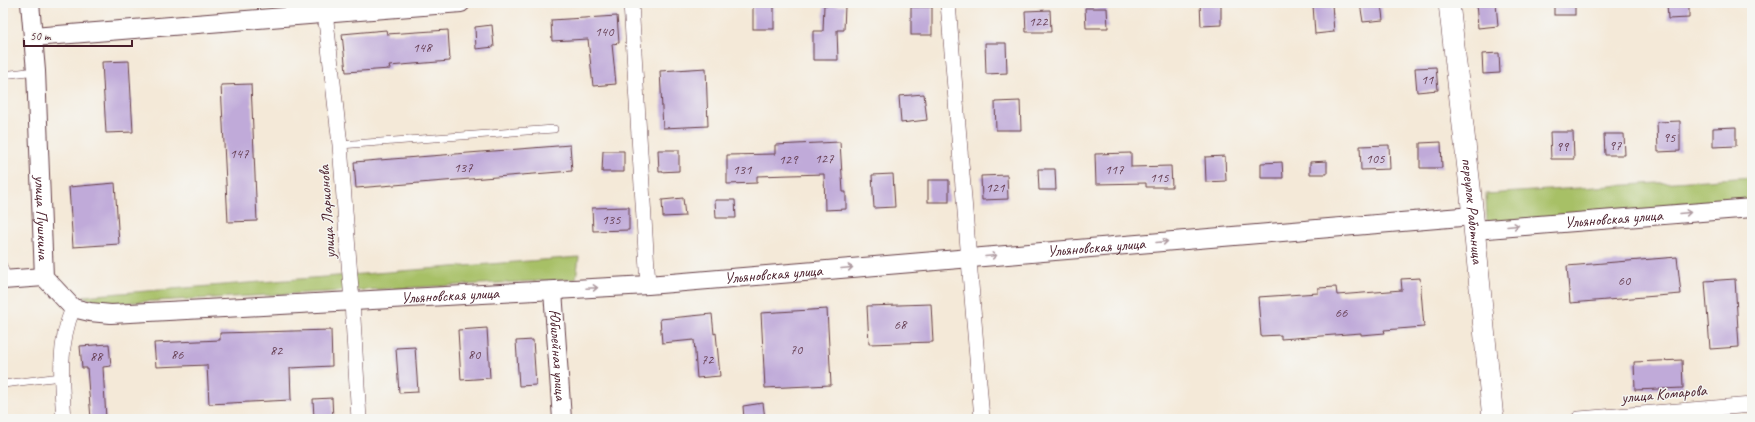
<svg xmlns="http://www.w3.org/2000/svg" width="1755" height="422" font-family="Caveat,sans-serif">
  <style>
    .green { fill: #a7c066; stroke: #787048 }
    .building { fill: #c0aad9 }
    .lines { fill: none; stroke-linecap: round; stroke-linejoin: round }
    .service-casing { stroke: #643d45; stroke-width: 8 }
    .minor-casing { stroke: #643d45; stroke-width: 16 }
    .tertiary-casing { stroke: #643d45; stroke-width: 20 }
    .secondary-casing { stroke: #643d45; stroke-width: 22 }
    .service { stroke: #fff; stroke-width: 7 }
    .minor { stroke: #fff; stroke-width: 15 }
    .tertiary { stroke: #fff; stroke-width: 18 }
    .secondary { stroke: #fff; stroke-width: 21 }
    .oneway { stroke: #ae9aa0 }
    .labels { text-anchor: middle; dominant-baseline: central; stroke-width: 3; stroke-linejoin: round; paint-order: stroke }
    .number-label { font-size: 14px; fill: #684256 }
    .street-label { font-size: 16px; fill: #4a1f2b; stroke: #f6f6f2 }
  </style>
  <rect width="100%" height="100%" fill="#f6f6f2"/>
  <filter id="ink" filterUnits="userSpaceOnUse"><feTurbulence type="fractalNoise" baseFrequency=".025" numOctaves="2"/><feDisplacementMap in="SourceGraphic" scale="8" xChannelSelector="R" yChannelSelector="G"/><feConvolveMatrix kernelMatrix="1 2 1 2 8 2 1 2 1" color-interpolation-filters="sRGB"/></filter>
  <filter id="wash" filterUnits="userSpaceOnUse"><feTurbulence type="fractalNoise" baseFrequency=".012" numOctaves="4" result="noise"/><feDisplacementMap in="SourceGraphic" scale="16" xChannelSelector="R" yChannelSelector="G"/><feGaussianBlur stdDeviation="0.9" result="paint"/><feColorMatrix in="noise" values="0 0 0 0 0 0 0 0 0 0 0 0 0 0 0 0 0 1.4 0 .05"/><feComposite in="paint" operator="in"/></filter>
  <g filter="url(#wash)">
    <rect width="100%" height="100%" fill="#f4e9d8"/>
    <g class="green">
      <path d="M1752 177V202L1487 222 1486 194Z"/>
      <path d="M579 257 576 279 99 304 83 296Z"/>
    </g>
    <g id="blocks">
      <g class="building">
        <path d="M1200 3H1221V25L1201 26Z"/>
        <path d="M1360 3H1381L1383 20 1363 22Z"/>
        <path d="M1476 3H1496L1498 26 1478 28Z"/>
        <rect x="1554" y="3" width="21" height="12"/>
        <path d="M1667 3H1689V18L1668 19Z"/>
        <path d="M1332 4 1334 32 1315 34 1313 5Z"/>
        <rect x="753" y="5" width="21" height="24"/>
        <path d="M824 5 845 6 844 30H837L838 60H813V31H823Z"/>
        <rect x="911" y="7" width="21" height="28"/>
        <path d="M1085 8H1107L1108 28H1086Z"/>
        <path d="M1050 10 1051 32H1026L1025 11Z"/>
        <path d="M617 16 619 43 612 44 616 84 593 86 588 39 552 41 551 20Z"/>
        <path d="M492 25 494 47 476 49 475 27Z"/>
        <path d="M386 30 387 34 448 30 450 61 389 66 390 69 346 72 342 34Z"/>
        <path d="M985 43H1006L1007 73 986 74Z"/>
        <path d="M1499 53 1500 73 1483 74 1482 54Z"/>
        <path d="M129 61 133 132 106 133 102 62Z"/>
        <path d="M1436 67 1438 90 1417 92 1415 68Z"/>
        <path d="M706 68 708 126 663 128 660 71Z"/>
        <path d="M251 84 257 221 228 222 221 85Z"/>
        <path d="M924 94 927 120 901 123 899 96Z"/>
        <path d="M1020 101 1021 130H996L995 102Z"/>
        <path d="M1680 121V151L1658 152 1657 122Z"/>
        <path d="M1736 127V146L1713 147V128Z"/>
        <path d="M1550 132H1573L1574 159H1551Z"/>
        <path d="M1604 134H1624L1625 155H1605Z"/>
        <path d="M840 142 843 192H846V209L825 210 824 174 757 176V183L727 184V155L775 154V145Z"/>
        <path d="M1441 142 1442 168H1420V143Z"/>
        <path d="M570 145 572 171 356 188 354 162Z"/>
        <path d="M1389 145 1390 169 1361 170 1360 146Z"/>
        <path d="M658 150H679V171L659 172Z"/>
        <path d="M603 151H624V172H602Z"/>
        <path d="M1131 153V167L1171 166 1172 187H1146V183L1096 184 1095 154Z"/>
        <path d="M1225 156 1226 181 1206 182 1205 157Z"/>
        <path d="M1327 161V174H1310V162Z"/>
        <path d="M1282 162 1283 178H1261V163Z"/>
        <path d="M1038 169H1055L1056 190H1039Z"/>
        <path d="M893 174 895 207 874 208 872 175Z"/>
        <path d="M1007 175 1008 199 982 200 981 176Z"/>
        <rect x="928" y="180" width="21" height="22"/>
        <path d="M115 183 119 244 73 247 69 187Z"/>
        <path d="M683 198 685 216 663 217 662 200Z"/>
        <path d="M715 200H735L736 218H716Z"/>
        <path d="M629 207V230L593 231 592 208Z"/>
        <path d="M1677 257 1681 294 1570 303 1567 266Z"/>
        <path d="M1420 278 1424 327 1384 330 1385 333 1361 335V333L1281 339V335L1261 336 1258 297 1318 293V288L1336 287 1337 295 1402 290 1401 279Z"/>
        <path d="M1735 279 1739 347 1710 349 1705 281Z"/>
        <path d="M931 304 933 342 869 344 867 306Z"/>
        <path d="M827 309 831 385 765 388 761 313Z"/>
        <path d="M712 314 714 334 716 333 720 376 697 378 694 340 662 343 660 319Z"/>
        <path d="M487 328 490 378 461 380 458 330Z"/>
        <path d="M331 330 332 366 290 368 291 400 209 404 207 365 156 367 154 343 220 340V333Z"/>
        <path d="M533 340 536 385 519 386 516 341Z"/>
        <path d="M109 344 111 366 103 367 106 419H91L87 368H82L80 346Z"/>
        <path d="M415 347 418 392 399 393 396 348Z"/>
        <path d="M1682 360 1683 388 1635 390 1634 362Z"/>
        <path d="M332 398 333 419H314L313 399Z"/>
        <path d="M763 403 765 419H744L743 406Z"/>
      </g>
    </g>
  </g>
  <g filter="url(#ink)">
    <use href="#blocks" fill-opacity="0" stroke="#643d45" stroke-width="1"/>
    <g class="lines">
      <defs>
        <g id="service">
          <path d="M3 75 36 71"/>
          <path d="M340 145 554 129"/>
          <path d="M3 265 8 279"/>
          <path d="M3 384 61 377"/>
        </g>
        <g id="minor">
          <path d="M324 3 340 145 352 302 359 419"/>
          <path d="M631 3 648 285"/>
          <path d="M948 3 982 419"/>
          <path d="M64 419C61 380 58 344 73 308"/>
          <path d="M1579 419 1752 405"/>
        </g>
        <g id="tertiary">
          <path id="s1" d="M30 3 36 71 44 277 73 308 90 312 111 314 168 311 648 285 1473 216"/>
          <path d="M33 37 461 3"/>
          <path id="s2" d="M1475 230 1752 208"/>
          <path d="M3 280 44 277"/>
          <path id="s3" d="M553 291 562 419"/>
        </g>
        <g id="secondary">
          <path id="s4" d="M1449 3 1470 187 1493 419"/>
        </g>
      </defs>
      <use href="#service" class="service-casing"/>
      <use href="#minor" class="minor-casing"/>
      <use href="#tertiary" class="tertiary-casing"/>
      <use href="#secondary" class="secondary-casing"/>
      <use href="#service" class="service"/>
      <use href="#minor" class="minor"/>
      <use href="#tertiary" class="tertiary"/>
      <use href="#secondary" class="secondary"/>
    </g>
    <defs><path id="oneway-shaft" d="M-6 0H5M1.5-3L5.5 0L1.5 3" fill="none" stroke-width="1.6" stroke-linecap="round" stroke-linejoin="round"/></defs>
    <g class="oneway">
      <use href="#oneway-shaft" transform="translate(1685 213) rotate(-5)"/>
      <use href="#oneway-shaft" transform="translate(1513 226) rotate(-5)"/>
      <use href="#oneway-shaft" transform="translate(1162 242) rotate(-5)"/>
      <use href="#oneway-shaft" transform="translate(991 256) rotate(-5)"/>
      <use href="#oneway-shaft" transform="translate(847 268) rotate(-5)"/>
      <use href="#oneway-shaft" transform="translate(592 288) rotate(-3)"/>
    </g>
  </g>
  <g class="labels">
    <g class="number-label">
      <text x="1038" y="21">122</text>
      <text x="604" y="31">140</text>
      <text x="422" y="47">148</text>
      <text x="1427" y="79">11</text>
      <text x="1669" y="137">95</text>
      <text x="1615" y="145">97</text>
      <text x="1562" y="146">99</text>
      <text x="239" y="153">147</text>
      <text x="824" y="158">127</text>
      <text x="1375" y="158">105</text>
      <text x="788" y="159">129</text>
      <text x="463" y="167">137</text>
      <text x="742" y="169">131</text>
      <text x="1114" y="169">117</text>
      <text x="1159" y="177">115</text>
      <text x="995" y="187">121</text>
      <text x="611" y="219">135</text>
      <text x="1624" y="280">60</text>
      <text x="1341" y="312">66</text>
      <text x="900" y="324">68</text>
      <text x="796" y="349">70</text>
      <text x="276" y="350">82</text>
      <text x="177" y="354">86</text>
      <text x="474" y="354">80</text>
      <text x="96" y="356">88</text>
      <text x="707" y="359">72</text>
    </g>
    <g class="street-label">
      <text stroke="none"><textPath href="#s4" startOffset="209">переулок Работница</textPath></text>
      <text transform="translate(327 212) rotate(-94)">улица Ларионова</text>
      <text stroke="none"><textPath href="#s1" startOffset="215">улица Пушкина</textPath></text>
      <text stroke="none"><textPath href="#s2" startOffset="139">Ульяновская улица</textPath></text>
      <text stroke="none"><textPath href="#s1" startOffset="1343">Ульяновская улица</textPath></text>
      <text stroke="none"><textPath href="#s1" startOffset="1019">Ульяновская улица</textPath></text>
      <text stroke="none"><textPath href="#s1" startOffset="695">Ульяновская улица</textPath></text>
      <text stroke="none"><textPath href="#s3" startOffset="64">Юбилейная улица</textPath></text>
      <text transform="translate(1664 394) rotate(-5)">улица Комарова</text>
    </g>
  </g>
  <rect width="1755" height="422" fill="none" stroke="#f6f6f2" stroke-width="16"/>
  <path d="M24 40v6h108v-6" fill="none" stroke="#4a1f2b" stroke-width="2"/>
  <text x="30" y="40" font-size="12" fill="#4a1f2b" stroke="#f6f6f2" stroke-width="3" paint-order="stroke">50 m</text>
</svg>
